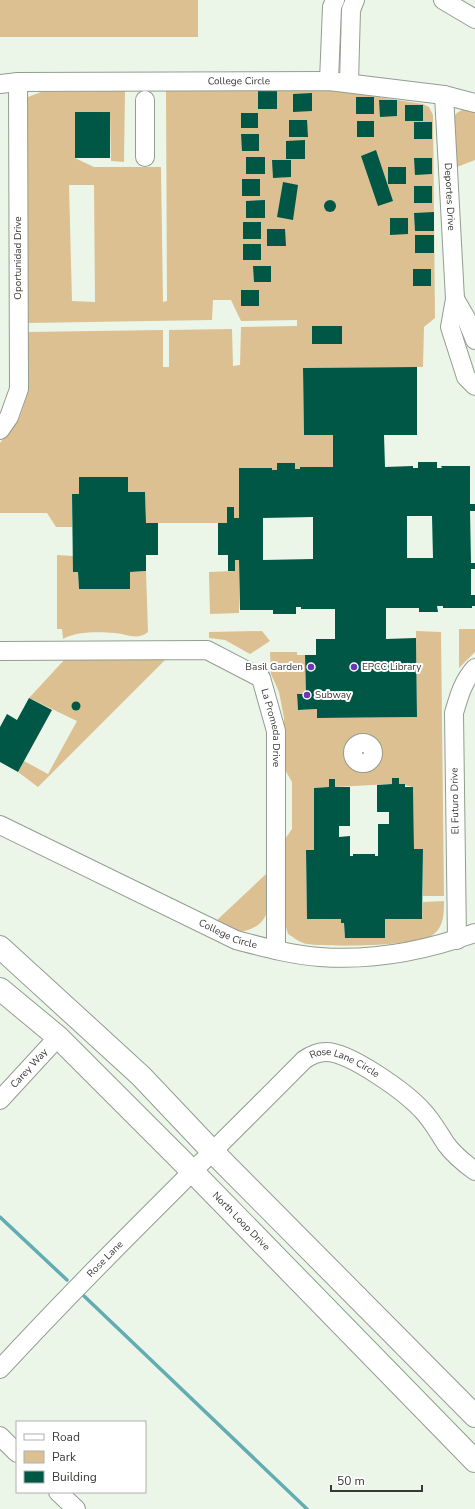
<svg xmlns="http://www.w3.org/2000/svg" width="475" height="1509" font-family="'Nunito Sans',sans-serif">
  <style>
    .green { fill: #dcc091; fill-rule: evenodd }
    .lines { fill: none; stroke-linecap: round; stroke-linejoin: round }
    .stream { stroke: #62acb2; stroke-width: 3.5 }
    .building { fill: #005745; fill-rule: evenodd }
    .minor-casing { stroke: #939d91; stroke-width: 20 }
    .major-casing { stroke: #939d91; stroke-width: 24 }
    .minor { stroke: #fff; stroke-width: 18 }
    .major { stroke: #fff; stroke-width: 22 }
    .poi-dot { fill: #6839b0; stroke: #fff; stroke-width: 1.5 }
    .labels { text-anchor: middle; dominant-baseline: central; stroke-width: 4; stroke-linejoin: round; paint-order: stroke }
    .street-label { font-size: 10px; fill: #363a35; stroke: #fff }
    .poi-label { font-size: 10px; fill: #363a35; stroke: #fff; text-anchor: start }
  </style>
  <rect width="100%" height="100%" fill="#ebf6e9"/>
  <g class="green">
    <rect x="0" y="0" width="198" height="37"/>
    <path d="M315 89 352 93 423 104 429 107 433 115 435 318 424 327 423 367 303 368 304 435H333V467H300V469H295V463H277V470H272L271 468H239V518H234V508L227 523H146L145 492H128V477H79V494H72V527H56L47 513H0V443L20 416 26 398 27 332 163 330V367H169V330L232 329 233 366 240 365 241 327 297 326V320L241 321 231 300H213L212 320 28 323 25 107 28 97 41 92 125 91 124 162 111 161 110 112H75V158L94 167H161L163 302 167 301 166 90ZM69 185H94L95 302 72 301ZM342 326V344H312V326Z"/>
    <path d="M472 108 475 109V160L457 167 451 120C457 111 462 109 472 108Z"/>
    <path d="M57 555 73 556V572H78L79 589H130V572L146 571 148 632C137 641 127 634 115 633 99 632 77 631 63 639L62 629H57Z"/>
    <path d="M235 560H239V613L210 614 209 572 235 571Z"/>
    <path d="M459 629H475V652L459 668Z"/>
    <path d="M262 631 270 641 250 654 225 640 209 638V632Z"/>
    <path d="M416 631 441 632 444 896H423V849H414L413 787 399 784V778H392V784L335 787V779H329V787L314 788V850H306L307 919H341V923H344L345 938H385V919H422L423 902 444 901C444 913 444 926 434 934 419 947 328 947 307 944 301 943 294 938 288 934L285 923V839L292 829V782L284 768V718L279 692 271 674 270 652H297V655H305L306 694H297L298 710 317 709V718L417 717Z"/>
    <path d="M66 658 166 659 38 787 18 772 24 761 48 774 77 721 29 698Z"/>
    <path d="M266 874C267 886 269 899 267 911 264 926 246 934 232 931 227 929 221 925 215 922Z"/>
  </g>
  <g class="lines">
    <g class="stream">
      <path d="M0 1217 67 1280"/>
      <path d="M83 1295 307 1509"/>
    </g>
  </g>
  <g class="building">
    <rect x="258" y="91" width="19" height="18"/>
    <path d="M312 93V111L293 112V94Z"/>
    <rect x="356" y="97" width="18" height="17"/>
    <path d="M379 100H397V116L380 117Z"/>
    <rect x="405" y="105" width="18" height="16"/>
    <rect x="75" y="112" width="35" height="46"/>
    <rect x="241" y="113" width="17" height="15"/>
    <path d="M289 120H307L308 137H289Z"/>
    <rect x="357" y="121" width="17" height="16"/>
    <rect x="414" y="122" width="18" height="17"/>
    <path d="M241 134H259V151H242Z"/>
    <path d="M305 140V159H286V141Z"/>
    <path d="M376 150 393 201 378 206 361 156Z"/>
    <rect x="246" y="157" width="19" height="17"/>
    <path d="M414 158H432V174L415 175Z"/>
    <path d="M272 160H291V177L273 178Z"/>
    <rect x="388" y="167" width="18" height="17"/>
    <rect x="242" y="179" width="18" height="17"/>
    <path d="M283 182 298 185 293 220 277 217Z"/>
    <rect x="414" y="186" width="18" height="17"/>
    <path d="M265 200V218H246V201Z"/>
    <circle cx="330" cy="206" r="6"/>
    <path d="M434 212V231H415L414 213Z"/>
    <path d="M390 218H408V234L390 235Z"/>
    <rect x="243" y="222" width="18" height="17"/>
    <path d="M267 229H285L286 246H267Z"/>
    <rect x="415" y="235" width="19" height="18"/>
    <rect x="243" y="244" width="18" height="16"/>
    <path d="M253 266H271V282H254Z"/>
    <rect x="413" y="269" width="18" height="17"/>
    <rect x="241" y="290" width="18" height="16"/>
    <rect x="312" y="326" width="30" height="18"/>
    <path d="M417 367V435H384L385 467 413 466V468H418V462H437V468H442L441 466H470V504H475V511H470L471 563H475V569H471V595H475V606H472V608H443V606H437L438 612H419V608H386V639L416 638 417 717 317 718V709L298 710 297 694H306L305 655H316V639H335V609H301V607H296V614H273V610H240L239 560H235V571H228V555H218V523H227V507H234V518H239V468H272V470H277V463H295V469H300V467H333V435H304L303 368ZM407 516H432L433 558H407ZM313 517V559L263 560V518Z"/>
    <path d="M79 477H128V492H145L146 523H158V555H146V571L130 572V589H79L78 572H73L72 494H79Z"/>
    <path d="M29 698 52 710 18 772 0 762V727L7 714 17 720Z"/>
    <circle cx="76" cy="706" r="4.5"/>
    <path d="M392 778H399V784H405V787H413L414 849H423L422 919H385V938H345L344 923H341V919H307L306 850H314V788L329 787V779H335V787H350V826H339V837L350 836V856H353V854H375V856H378V824H389V812H377V785L392 784Z"/>
  </g>
  <g class="lines">
    <defs>
      <g id="minor">
        <path d="M443 0 475 19"/>
        <path d="M329 81 332 7 335 0"/>
        <path d="M349 82 351 10 355 0"/>
        <path id="s1" d="M0 84 18 82 329 81 444 95 475 103"/>
        <path id="s2" d="M444 95 455 299 450 327 466 377 475 386"/>
        <path d="M145 100V157"/>
        <path d="M455 299 466 318 475 340"/>
        <path d="M0 430 9 417 19 389 18 82"/>
        <path id="s3" d="M0 651 207 650 261 678 276 731V950"/>
        <circle cx="363" cy="753" r="10"/>
        <path id="s4" d="M0 825 236 940C263 947 291 955 320 957 373 961 425 951 475 933"/>
        <path d="M457 940 454 713C459 696 463 681 475 668"/>
        <path id="s5" d="M0 1100 58 1037"/>
        <path id="s6" d="M0 1369C98 1263 202 1163 304 1060 311 1055 317 1052 326 1052 350 1052 405 1092 421 1109 432 1120 438 1132 446 1144 454 1155 464 1163 475 1171"/>
        <path d="M0 1436 17 1453"/>
        <path d="M58 1492 76 1509"/>
      </g>
      <g id="major">
        <path d="M0 947 141 1076 213 1152 475 1416"/>
        <path id="s7" d="M0 989 58 1037 193 1172 475 1461"/>
      </g>
    </defs>
    <use href="#minor" class="minor-casing"/>
    <use href="#major" class="major-casing"/>
    <use href="#minor" class="minor"/>
    <use href="#major" class="major"/>
  </g>
  <g class="poi-dot">
    <circle cx="311" cy="667" r="4"/>
    <circle cx="354" cy="667" r="4"/>
    <circle cx="307" cy="695" r="4"/>
  </g>
  <g class="labels">
    <g class="street-label">
      <text stroke="none"><textPath href="#s1" startOffset="239">College Circle</textPath></text>
      <text stroke="none"><textPath href="#s2" startOffset="102">Deportes Drive</textPath></text>
      <text transform="translate(18 258) rotate(-90)">Oportunidad Drive</text>
      <text stroke="none"><textPath href="#s3" startOffset="319">La Promeda Drive</textPath></text>
      <text transform="translate(455 801) rotate(-91)">El Futuro Drive</text>
      <text stroke="none"><textPath href="#s4" startOffset="253">College Circle</textPath></text>
      <text stroke="none"><textPath href="#s5" startOffset="43">Carey Way</textPath></text>
      <text stroke="none"><textPath href="#s6" startOffset="478">Rose Lane Circle</textPath></text>
      <text stroke="none"><textPath href="#s7" startOffset="335">North Loop Drive</textPath></text>
      <text stroke="none"><textPath href="#s6" startOffset="152">Rose Lane</textPath></text>
    </g>
    <g class="poi-label">
      <text x="303" y="667" text-anchor="end">Basil Garden</text>
      <text x="362" y="667">EPCC Library</text>
      <text x="315" y="695">Subway</text>
    </g>
  </g>
  <rect x="16" y="1421" width="130" height="72" fill="#ffffff" stroke="#afb0ae"/>
  <rect x="24" y="1434" width="20" height="6" fill="#ffffff" stroke="#afb0ae"/>
  <text x="52" y="1441" font-size="12" fill="#363a35">Road</text>
  <rect x="24" y="1451" width="20" height="12" fill="#dcc091" stroke="#afb0ae"/>
  <text x="52" y="1461" font-size="12" fill="#363a35">Park</text>
  <rect x="24" y="1471" width="20" height="12" fill="#005745" stroke="#afb0ae"/>
  <text x="52" y="1481" font-size="12" fill="#363a35">Building</text>
  <path d="M331 1485v6h91v-6" fill="none" stroke="#363a35" stroke-width="2"/>
  <text x="337" y="1485" font-size="12" fill="#363a35" stroke="#ffffff" stroke-width="3" paint-order="stroke">50 m</text>
</svg>
